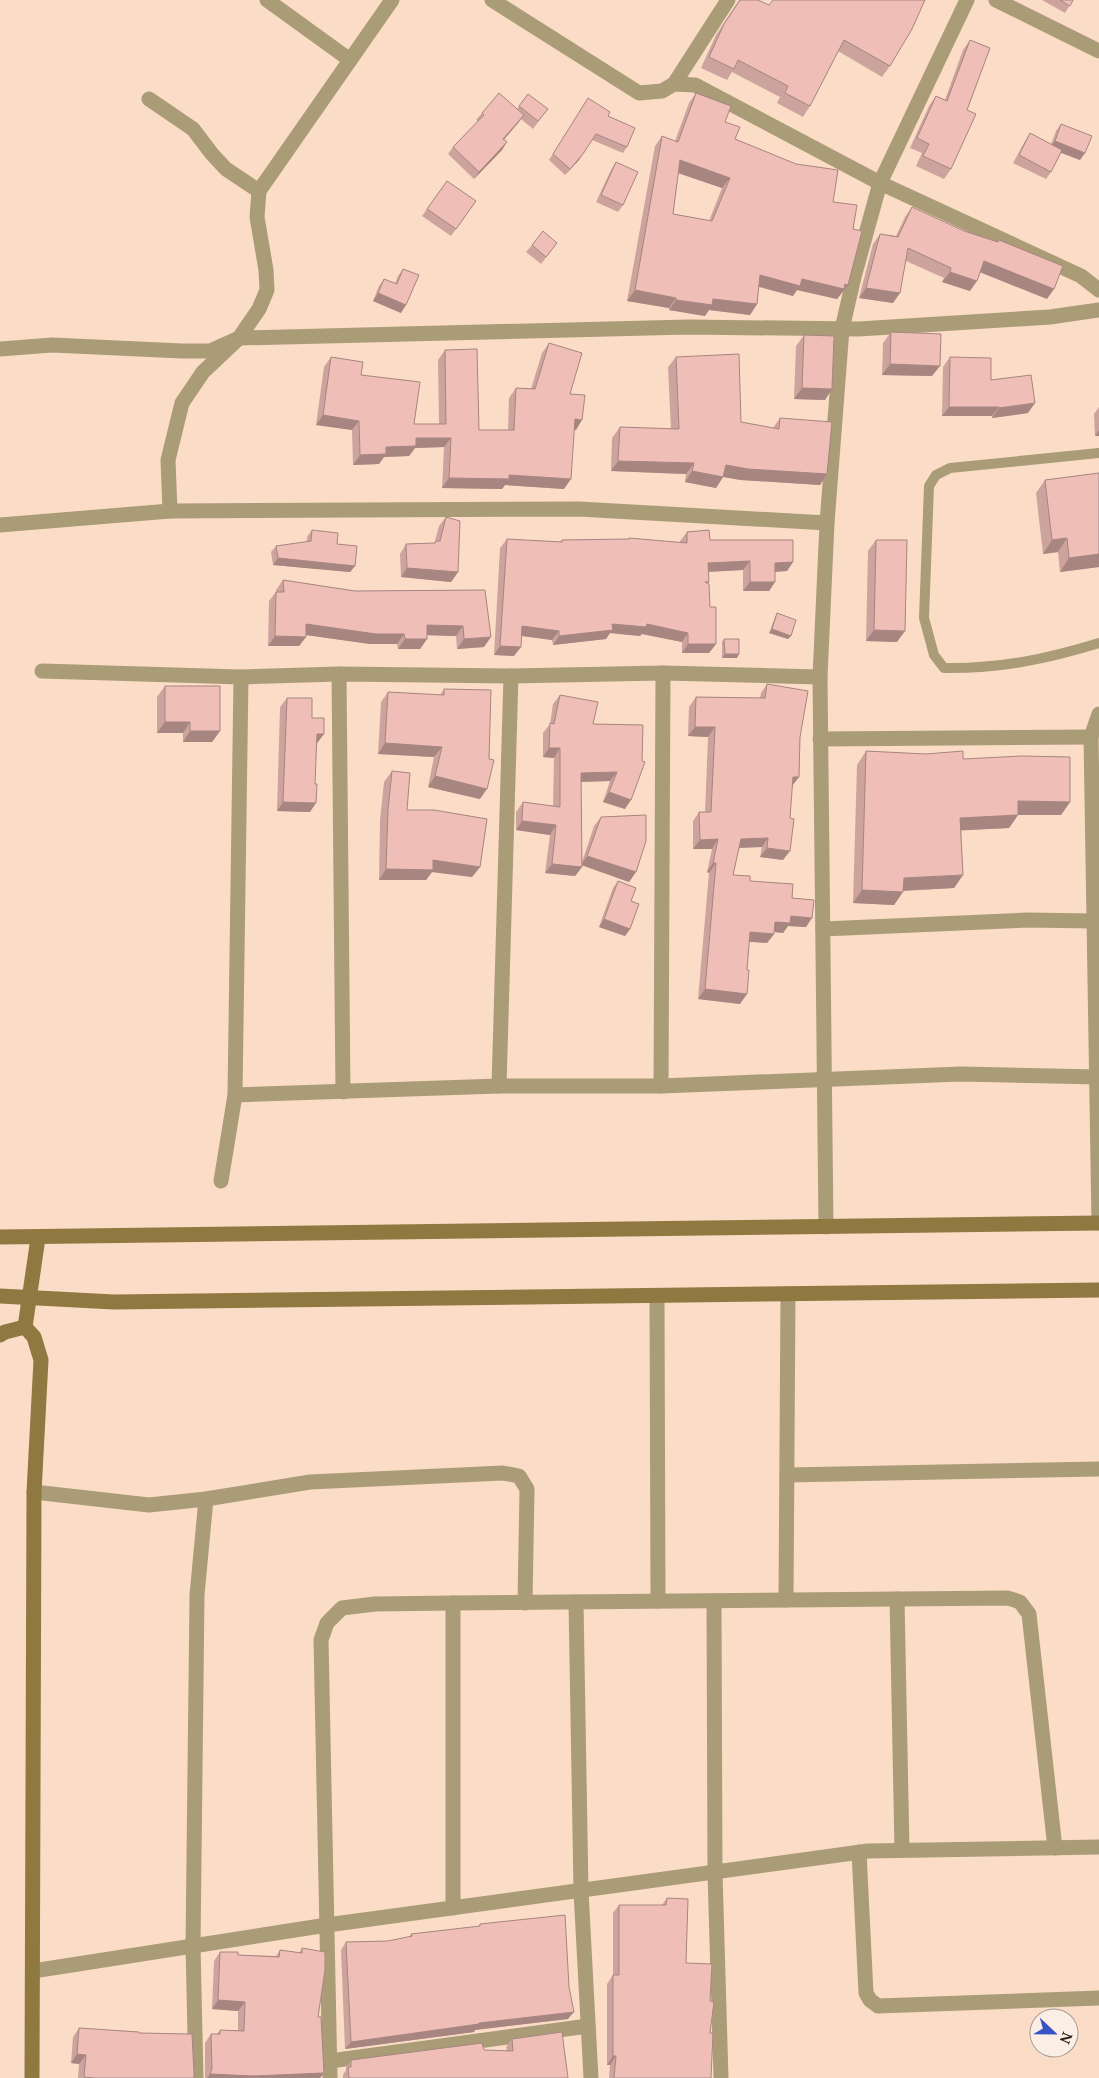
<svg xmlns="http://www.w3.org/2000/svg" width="1099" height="2078" font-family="'Noto Serif',serif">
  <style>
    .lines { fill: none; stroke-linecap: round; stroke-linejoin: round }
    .lane { stroke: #ab9c78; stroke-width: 10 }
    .street { stroke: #ab9c78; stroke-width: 15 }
    .secondary { stroke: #8f7941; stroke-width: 15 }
    .wall { fill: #cda39d; fill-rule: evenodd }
    .shaded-wall { fill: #a78580 }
    .building { fill: #eebeb7; stroke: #a78580; fill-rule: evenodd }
  </style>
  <rect width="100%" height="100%" fill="#fbddc7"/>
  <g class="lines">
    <path class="lane" d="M1099 453 950 468 936 475 929 486 924 618 934 655 944 668C999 669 1047 659 1099 643"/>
    <g class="street">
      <path d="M267 0 350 60"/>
      <path d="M492 0 639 93 662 91 674 84 695 85 880 183 1081 276 1099 290"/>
      <path d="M996 0 1099 51"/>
      <path d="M674 84 728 0"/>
      <path d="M149 99 193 129 212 154 226 169 259 191"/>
      <path d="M0 349 52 345 182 351H210L239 338 689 327 859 329 1050 317 1099 310"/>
      <path d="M170 511 168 460 182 403 203 372 239 338 259 309 267 290 266 270 257 217 259 191 392 0"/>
      <path d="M0 525 170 511 579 509 827 523"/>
      <path d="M42 671 241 677 339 674 511 676 663 673 820 677"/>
      <path d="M339 674 343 1092"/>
      <path d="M820 739 1091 737"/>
      <path d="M823 929 1028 920 1093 921"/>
      <path d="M499 1086 511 676"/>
      <path d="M661 1086 663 673"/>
      <path d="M235 1095 499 1086H661L961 1074 1099 1077"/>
      <path d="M221 1181 235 1095 241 677"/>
      <path d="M1099 1223 1091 737 1099 714"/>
      <path d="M826 1227 820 677 827 523 842 329 854 277 880 183 967 0"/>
      <path d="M657 1296 658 1601"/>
      <path d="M787 1475 1099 1469"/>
      <path d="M34 1492 149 1505 206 1499 310 1482 503 1473 519 1476 527 1489 525 1603"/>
      <path d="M897 1599 902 1850"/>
      <path d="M786 1600 788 1294"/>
      <path d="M714 1601 715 1873 721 2078"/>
      <path d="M576 1602 581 1891 591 2078"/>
      <path d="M859 1852 866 1993 870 2000 878 2006 1099 1998"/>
      <path d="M453 1908V1603"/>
      <path d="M33 1971 327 1925 868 1851 1099 1847"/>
      <path d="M330 2061 588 2026"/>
      <path d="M196 2078 193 1946 197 1595 206 1499"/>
      <path d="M330 2078 321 1640 327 1623 342 1608 375 1604 453 1603 1008 1598 1020 1602 1029 1614 1055 1848"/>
    </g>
    <g class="secondary">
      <path d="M0 1237 1099 1223"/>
      <path d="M0 1296 114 1302 1099 1290"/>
      <path d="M0 1335 5 1332 25 1327"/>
      <path d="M32 2078 34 1492 41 1360 34 1337 25 1327 38 1238"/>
    </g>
  </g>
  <g class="wall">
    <path d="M739 0 769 5 925 0 890 66 882 77 838 51 810 106 803 117 777 103 780 97 732 72 727 80 701 68 716 35Z"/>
    <path d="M1042 0H1073L1065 13Z"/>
    <path d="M970 40 967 110 951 169 944 179 916 166 922 153 910 148 929 106 936 96 945 100 963 50Z"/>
    <path d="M696 93 725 122 735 139 833 202 853 229 848 285 837 299 797 290 793 296 759 287 757 304 750 315 709 310 705 316 669 310V308L627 301 655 146 662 136 675 141 689 103ZM678 173 722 188 709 221 673 214Z"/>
    <path d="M528 94 548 109 533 129 521 119 504 140 502 150 474 179 448 154 453 147 478 121 476 120 482 113 517 109Z"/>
    <path d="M584 105 608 116 627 147 623 153 592 140 579 160 565 175 549 160Z"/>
    <path d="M1061 124 1080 160 1061 153 1051 172 1046 179 1013 163 1025 141 1030 133 1051 144 1056 131Z"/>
    <path d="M616 162 623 205 618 212 596 202 611 170Z"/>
    <path d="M447 181 476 201 451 236 422 216Z"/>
    <path d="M912 207 1047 299 980 272 970 291 942 282 944 278 906 261 893 303 859 298 873 244 880 234 896 236 905 217Z"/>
    <path d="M532 245 552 250 541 264 526 252Z"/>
    <path d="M403 269 401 313 373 301 379 286 384 279 395 284 398 276Z"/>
    <path d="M891 332 932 376 882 375 883 343Z"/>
    <path d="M804 335 825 400 794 399 796 346Z"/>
    <path d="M549 343 570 394 576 430H574L564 489 505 485 502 489 442 488 444 447 415 448 409 456 384 457 379 464 353 465 352 430 316 425 324 367 331 357 361 375 414 424H439L438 360 445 350 479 430H508L509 398 516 388 531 389 542 353Z"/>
    <path d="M676 357 741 422 773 428 780 418 827 474 820 485 741 480 723 477 716 488 685 482 686 474 611 471 612 438 620 427 671 429 668 367Z"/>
    <path d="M950 357 991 380 1028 413 992 418V416H942L943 367Z"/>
    <path d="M1099 407V436H1095L1094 414Z"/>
    <path d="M1099 473V567L1060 572 1058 552 1043 554 1036 493 1045 480Z"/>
    <path d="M446 517 458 572 451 582 401 577 400 554 406 544 434 543 435 541 439 526Z"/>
    <path d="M312 530 337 544 355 566 350 572 273 565 271 552 276 546 307 542V537Z"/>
    <path d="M687 532 710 540 793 562 787 571 775 572V582L769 591H743V570L709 572 708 584 710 607 716 644 709 653H682V642L642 634 640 636 610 633 606 639 553 645 552 640 521 636 514 656 494 655 500 548 507 539 560 542 562 540 628 539 629 538 680 543V541Z"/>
    <path d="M876 540 897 642 866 641 868 551Z"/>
    <path d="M283 580 355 591 485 590 484 647 457 649 456 636 427 635V639L420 649H398L397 644H370L306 635V637L299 646H268L269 601 276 592V590Z"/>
    <path d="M777 613 791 636 788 639 769 633 775 617Z"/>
    <path d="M724 639 737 658H722V642Z"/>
    <path d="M767 684 800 737 799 777 792 786 783 860 760 857 762 847 739 848 733 875 750 881 792 898 806 927 788 926 783 933 774 932V934L767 943 749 942 740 1004 698 999 709 873 707 872 712 849H693V821L699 812H705L708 737 688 736 689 707 696 697 760 698 761 693Z"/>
    <path d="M165 686 220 731 212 742H183V733H157V697Z"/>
    <path d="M444 689 480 799 428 787 434 757 378 754 381 702 388 692 440 695Z"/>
    <path d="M560 695 593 724 643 725 625 809 603 802 610 781 581 782 582 862 594 826 601 817 636 872 629 882 582 865V867L575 876 545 873 550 835 516 830V812L523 802 553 806 554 758 543 757V733L550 724 553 704Z"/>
    <path d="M287 698 312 718 324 734 317 743H316L310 812 277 811 280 707Z"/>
    <path d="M866 751 963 759 1070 802 1061 815H1018L1009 828 961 830 963 875 954 888 903 891 894 905 853 903 857 765Z"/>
    <path d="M392 771 407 810 480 867 472 877 432 872 426 880H379L380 820 384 782Z"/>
    <path d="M618 881 631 901 630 929 625 936 599 927 613 888Z"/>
    <path d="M667 1898 686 1963 710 2001 711 2078H609L610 2065H607V1984L613 1975V1913L619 1905H662Z"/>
    <path d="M480 1924 568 2019 475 2030 474 2032 345 2049 341 1950 346 1942 388 1941 409 1937 411 1934 478 1927Z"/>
    <path d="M302 1948 318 2017 324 2073 320 2078H205V2043L211 2034H217L220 2030 238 2031V2011L212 2009 214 1961 220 1952 238 1955 276 1956 280 1950 299 1953Z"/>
    <path d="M79 2028 139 2033 194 2078H78L79 2064 71 2063 73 2037Z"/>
    <path d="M512 2039 568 2078H343V2075L346 2070V2068L351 2060 484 2050 507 2051 506 2047Z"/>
  </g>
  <g class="shaded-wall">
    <path d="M524 115 519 122 498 146 503 139Z"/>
    <path d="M1055 141 1085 153 1080 160 1049 148Z"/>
    <path d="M507 142 502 150 474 179 479 172Z"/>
    <path d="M583 154 579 160 565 175 570 169Z"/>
    <path d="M680 160 730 178 722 188 672 171Z"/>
    <path d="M984 261 1054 289 1047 299 977 271Z"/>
    <path d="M950 272 977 281 970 291 942 282Z"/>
    <path d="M760 275 802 279 848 285 837 299 797 290 793 296 753 285Z"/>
    <path d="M866 288 900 293 893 303 859 298Z"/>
    <path d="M635 290 676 298 669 308 627 301Z"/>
    <path d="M378 293 406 305 401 313 373 301Z"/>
    <path d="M713 299 757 304 750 315 709 310 705 316 669 310 676 300Z"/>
    <path d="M890 364 940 366 932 376 882 375Z"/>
    <path d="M802 388 832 389 825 400 794 399Z"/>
    <path d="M1035 403 1028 413 992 418 999 408Z"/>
    <path d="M949 407H999L992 416H942Z"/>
    <path d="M323 415 359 421 352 430 316 425Z"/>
    <path d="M575 419 582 420 576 430 568 429Z"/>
    <path d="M1099 430V436H1095Z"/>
    <path d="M416 438H451L444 447 415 448 409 456 384 457 379 464 353 465 360 455Z"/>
    <path d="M618 461 694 463 686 474 611 471Z"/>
    <path d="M726 465 827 474 820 485 741 480 723 477 716 488 685 482 692 471Z"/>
    <path d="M509 475 571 479 564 489 505 485 502 489 442 488 449 478Z"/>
    <path d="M1067 538 1058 552 1043 554 1052 540Z"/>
    <path d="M1099 554V567L1060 572 1069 558Z"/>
    <path d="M278 558 355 566 350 572 273 565Z"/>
    <path d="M750 561 743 570 702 572 708 563Z"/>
    <path d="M793 562 787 571 769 572 775 563Z"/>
    <path d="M407 568 458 572 451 582 401 577Z"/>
    <path d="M750 582H775L769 591H743Z"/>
    <path d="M306 624 404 634 397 644H370L299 634Z"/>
    <path d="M612 624H647L688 633 682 642 642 634 640 636 610 633 606 639 553 645 559 636Z"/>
    <path d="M427 625 463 626 456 636 420 635Z"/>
    <path d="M522 626 559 631 552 640 515 635Z"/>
    <path d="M772 629 791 636 788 639 769 633Z"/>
    <path d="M874 630 905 631 897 642 866 641Z"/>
    <path d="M275 636 306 637 299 646H268Z"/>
    <path d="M491 637 484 647 457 649 464 639Z"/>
    <path d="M405 639H427L420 649H398Z"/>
    <path d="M688 644H716L709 653H682Z"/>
    <path d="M500 646 521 647 514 656 494 655Z"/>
    <path d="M725 654H739L737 658H722Z"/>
    <path d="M165 722H190L183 733H157Z"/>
    <path d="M695 727H715L708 737 688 736Z"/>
    <path d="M190 731H220L212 742H183Z"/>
    <path d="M317 734H324L317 743H310Z"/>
    <path d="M385 743 442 747 434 757 378 754Z"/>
    <path d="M549 748H560L554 758 543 757Z"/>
    <path d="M617 772 610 781 575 782 581 773Z"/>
    <path d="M435 776 487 789 480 799 428 787Z"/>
    <path d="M793 777H799L792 786Z"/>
    <path d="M609 792 631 800 625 809 603 802Z"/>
    <path d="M1018 801 1070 802 1061 815H1008Z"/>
    <path d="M283 802 316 803 310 812 277 811Z"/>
    <path d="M1018 815 1009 828 951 831 960 818Z"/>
    <path d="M522 821 556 825 550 835 516 830Z"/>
    <path d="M768 838 762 847 734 848 741 839Z"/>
    <path d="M718 839 712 849H693L700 840Z"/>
    <path d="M767 848 790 851 783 860 760 857Z"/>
    <path d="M587 856 636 872 629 882 581 865Z"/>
    <path d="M433 860 480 867 472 877 432 872 426 880H379L386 869Z"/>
    <path d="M713 863H716L709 873 707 872Z"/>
    <path d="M552 864 582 867 575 876 545 873Z"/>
    <path d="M963 875 954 888 896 891 903 892 894 905 853 903 862 890 904 878Z"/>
    <path d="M791 916 812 918 806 927 788 926 783 933 768 931 775 922Z"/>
    <path d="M604 919 630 929 625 936 599 927Z"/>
    <path d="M750 932 774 934 767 943 744 941Z"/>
    <path d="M705 989 747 994 740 1004 698 999Z"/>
    <path d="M218 2000 245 2002 238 2011 212 2009Z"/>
    <path d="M574 2012 568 2019 475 2030 474 2032 345 2049 351 2042 479 2023Z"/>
    <path d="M77 2054 86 2055 79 2064 71 2063Z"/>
    <path d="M613 2056H616L610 2065H607Z"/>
    <path d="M324 2073 320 2078H207L210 2074Z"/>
  </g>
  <g class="building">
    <path d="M740 0H758L769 5 773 0H925L912 29 890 66 844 40 810 106 785 93 788 86 738 60 734 69 709 57 724 24Z"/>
    <path d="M1060 0H1073L1070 6Z"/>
    <path d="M970 40 990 48 967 110 976 114 951 169 923 156 929 144 917 138 936 96 947 101Z"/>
    <path d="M499 93 524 115 503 139 507 142 479 172 453 147 484 115 482 113Z"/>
    <path d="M696 93 731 106 725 122 740 127 735 139 796 164 838 170 833 202 857 205 853 229 862 231 848 285 845 284 844 289 802 279 800 286 760 275 757 304 713 299 712 305 676 300V298L635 290 662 136 678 142ZM680 160 730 178 712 221 673 214Z"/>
    <path d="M528 94 548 109 538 121 519 106Z"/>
    <path d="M588 98 610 112 608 116 635 128 627 147 596 134 583 154 570 169 553 154Z"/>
    <path d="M1061 124 1092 136 1085 153 1055 141Z"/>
    <path d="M1030 133 1062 150 1051 172 1019 155Z"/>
    <path d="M616 162 638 172 623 205 601 195Z"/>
    <path d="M447 181 476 201 456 229 427 209Z"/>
    <path d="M912 207 964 231 998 242 999 240 1063 266 1054 289 984 261 977 281 950 272 951 268 908 248 900 293 866 288 880 234 898 237Z"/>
    <path d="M543 231 557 243 546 257 532 245Z"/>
    <path d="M403 269 419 275 406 305 378 293 384 279 397 284Z"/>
    <path d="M891 332 941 334 940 366 890 364Z"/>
    <path d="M804 335 834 336 832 389 802 388Z"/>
    <path d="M549 343 582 353 570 394 585 395 582 420 575 419 571 479 509 475V479L449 478 451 438H416V446L386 447V454L360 455 359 421 323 415 331 357 363 362 361 375 420 382 414 424H446L445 350 477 349 479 430H514L516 388 535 389Z"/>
    <path d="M739 354 741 422 779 429 780 418 832 422 827 474 748 469 726 465 723 477 692 471 694 463 618 461 620 427 679 429 676 357Z"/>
    <path d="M950 357 991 358V380L1031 375 1035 403 999 408V407H949Z"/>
    <path d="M1099 473V554L1069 558 1067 538 1052 540 1045 480Z"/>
    <path d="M446 517 460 521 458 572 407 568 406 544 435 543 436 541H440Z"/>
    <path d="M312 530 338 533 337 544 357 546 355 566 278 558 276 546 311 541Z"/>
    <path d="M709 530 710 540H793V562L775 563V582H750V561L708 563 709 582H705L709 584 710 607H716V644H688V633L647 624 646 627 612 624 613 630 559 636V631L522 626 521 647 500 646 507 539 562 542V540L629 539V538L687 543V532Z"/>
    <path d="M876 540H907L905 631 874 630Z"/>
    <path d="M283 580 355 591 485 590 491 637 464 639 463 626 427 625V639H405L404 634H376L306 624V637L275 636 276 592H284Z"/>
    <path d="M777 613 796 620 791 636 772 629Z"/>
    <path d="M724 639H739V654H725Z"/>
    <path d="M767 684 808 691 800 737 799 777H793L790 818 794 819 790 851 767 848 768 838 741 839 733 875 750 876V881L793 884 792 898 814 900 812 918 791 916 790 923 775 922 774 934 750 932 747 970H749L747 994 705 989 716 863H713L718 839 700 840 699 812H711L715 727H695L696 697 765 698Z"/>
    <path d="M165 686H220V731H190V722H165Z"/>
    <path d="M444 689 491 690 489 759 494 760 487 789 435 776 442 747 385 743 388 692 444 695Z"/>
    <path d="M560 695 598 702 593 724 643 725 642 761 645 762 631 800 609 792 617 772 581 773 582 867 552 864 556 825 522 821 523 802 560 807V748H549L550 723 554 724Z"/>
    <path d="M287 698H312V718H324V734H317L315 784H317L316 803 283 802Z"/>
    <path d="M866 751 926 754 963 751V759L1022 756 1070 757V802L1018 801V815L960 818 963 875 904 878 903 892 862 890Z"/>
    <path d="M392 771 410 773 407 810H434L487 819 480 867 433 860V870L386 869 388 809Z"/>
    <path d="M646 815V841L636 872 587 856 601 817Z"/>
    <path d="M618 881 636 888 631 901 639 904 630 929 604 919Z"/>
    <path d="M667 1898 688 1899 686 1963 712 1964 710 2001 714 2002 710 2033H713L711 2078H614L616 2056H613V1975H619V1905H666Z"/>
    <path d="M565 1915 569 1987 574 2012 479 2023V2024L351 2042 346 1942 388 1941 412 1936 411 1934 480 1926V1924Z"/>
    <path d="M302 1948 325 1952V1970L318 2017H321L324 2073 253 2076 210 2074 212 2069 211 2034H220V2030L244 2031 245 2002 218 2000 220 1952H238V1955L279 1957 280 1950 302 1953Z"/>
    <path d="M79 2028 139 2032V2033L192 2034 194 2073V2078H94L84 2077 86 2055 77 2054Z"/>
    <path d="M562 2032 568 2078H349L348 2067H351V2060L482 2043 484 2050 513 2051 512 2039Z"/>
  </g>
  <g transform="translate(1054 2033) rotate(112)"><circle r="24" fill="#faeee5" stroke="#a69b92"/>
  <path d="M0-4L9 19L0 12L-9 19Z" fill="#3753c5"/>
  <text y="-8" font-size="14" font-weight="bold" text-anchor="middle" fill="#281e16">N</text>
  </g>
</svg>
